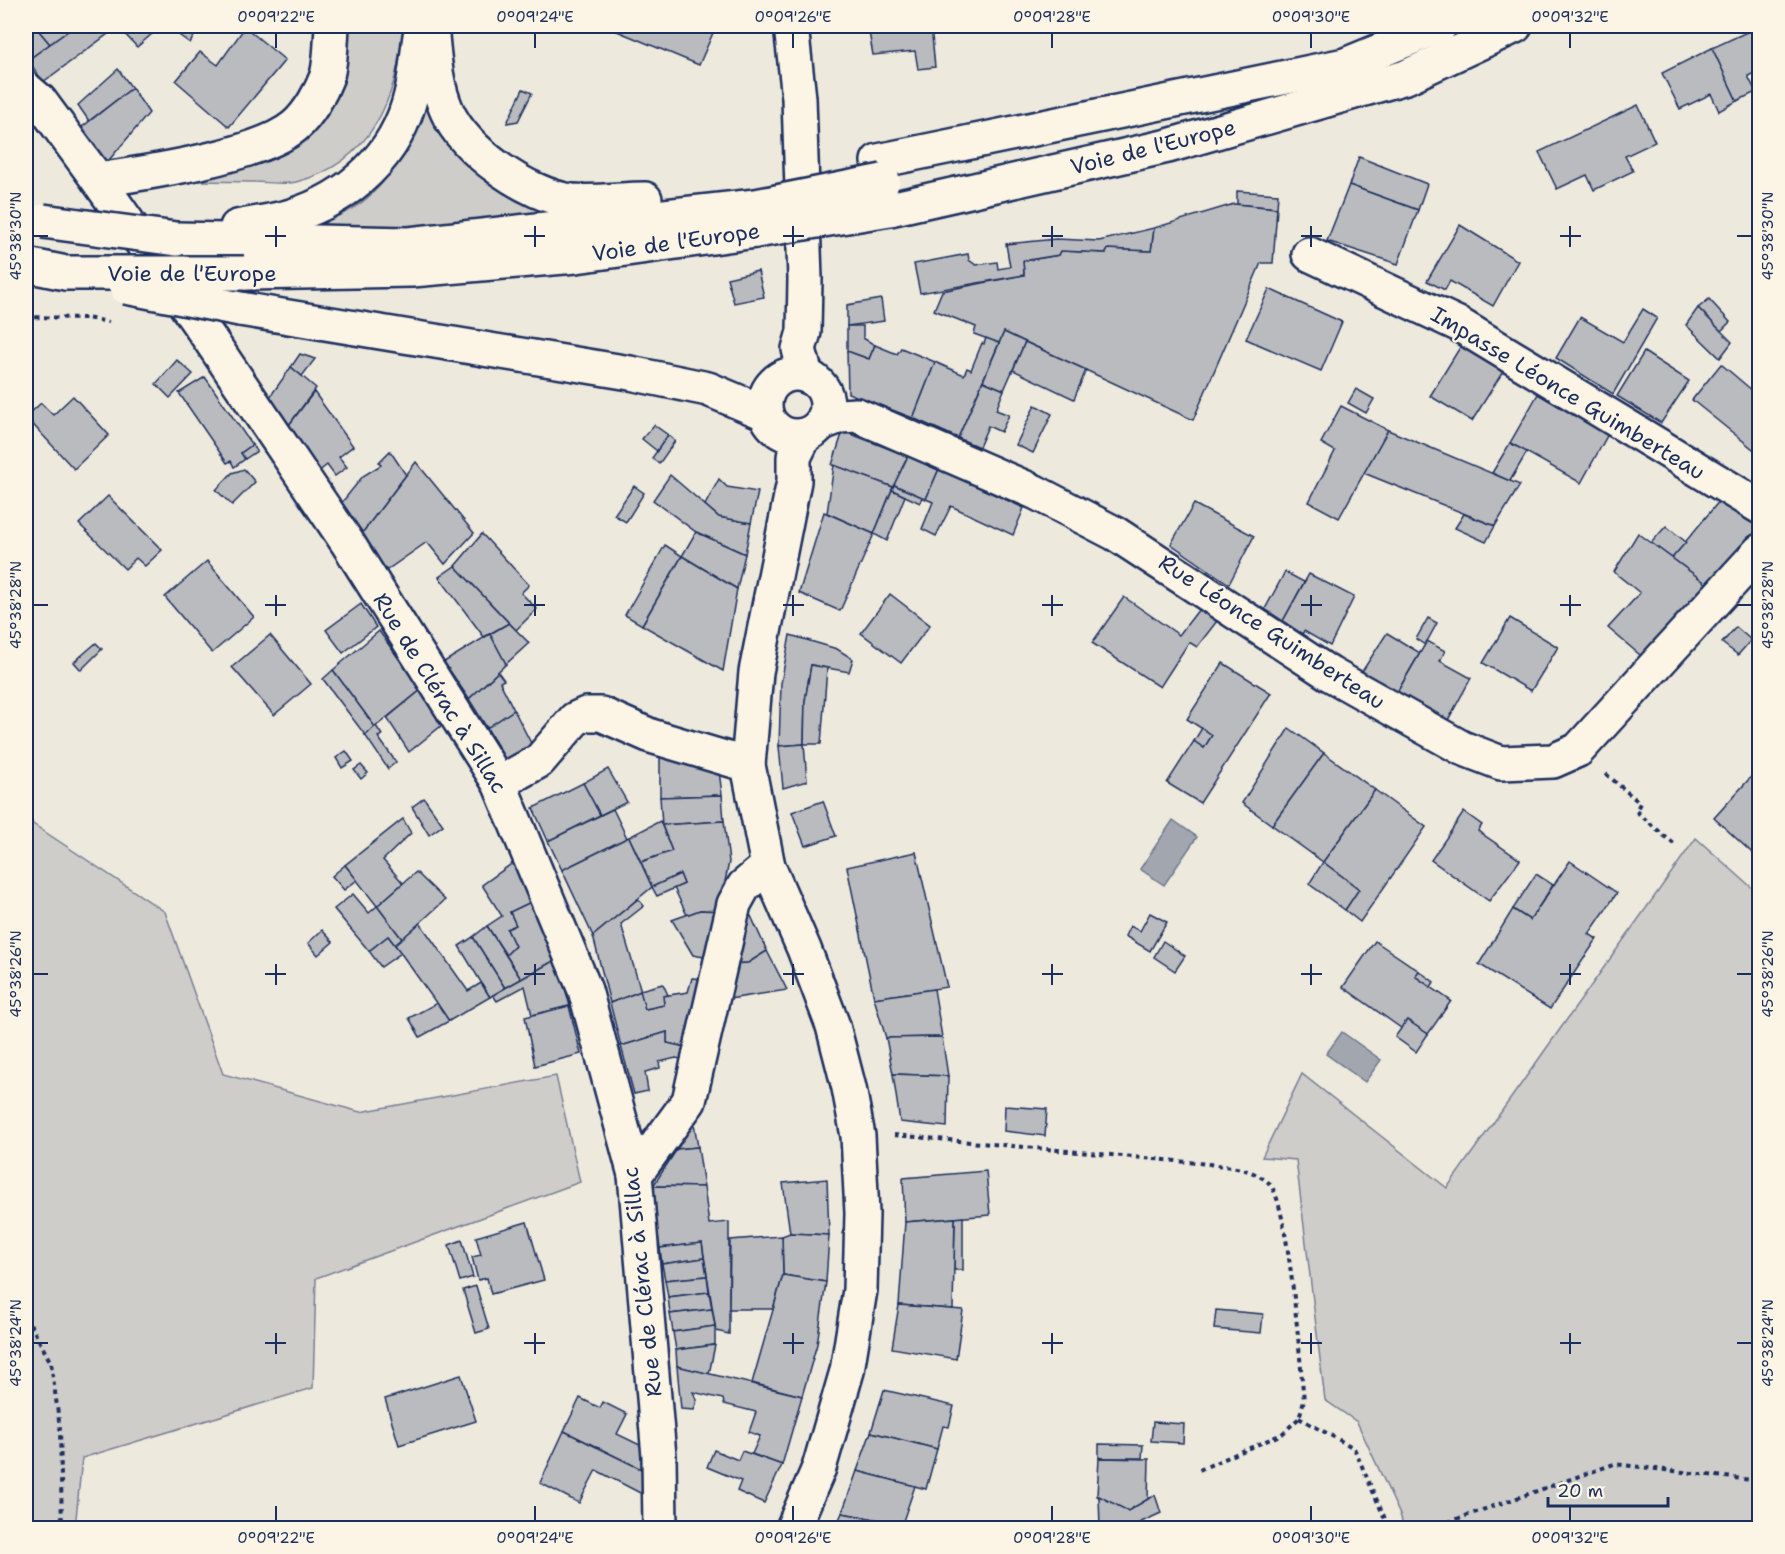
<svg xmlns="http://www.w3.org/2000/svg" width="1785" height="1554" font-family="'Shantell Sans',sans-serif">
  <style>
    .green { fill: #cfcdca; stroke: #757e94; stroke-width: 1.5 }
    .water { fill: #a2a7af; stroke: #6c778f; stroke-width: 1.5 }
    .building { fill: #babbbe; stroke: #1b2f5e; stroke-width: 1.5 }
    .lines { fill: none; stroke-linecap: round; stroke-linejoin: round }
    .minor-casing { stroke: #1b2f5e; stroke-width: 38 }
    .major-casing { stroke: #1b2f5e; stroke-width: 38 }
    .path { stroke: #1b2f5e; stroke-width: 4; stroke-dasharray: 4.5 4.5; stroke-linecap: butt }
    .minor { stroke: #fcf5e5; stroke-width: 33 }
    .major { stroke: #fcf5e5; stroke-width: 33 }
    .major-bridge-casing { stroke: #1b2f5e; stroke-width: 38; stroke-linecap: butt }
    .major-bridge { stroke: #fcf5e5; stroke-width: 33 }
    .ticks { fill: none; stroke: #1b2f5e; stroke-width: 2 }
    .labels { text-anchor: middle; dominant-baseline: central; stroke-width: 4.5; stroke-linejoin: round; paint-order: stroke }
    .street-label { font-size: 22px; fill: #1b2f5e; stroke: #fcf5e5 }
    .neatline { fill: none; stroke: #1b2f5e; stroke-width: 2 }
    .ticks-label { font-size: 15px; text-anchor: middle; fill: #1b2f5e }
  </style>
  <rect width="100%" height="100%" fill="#eee9dd"/>
  <filter id="ink" filterUnits="userSpaceOnUse"><feTurbulence type="fractalNoise" baseFrequency=".0167" numOctaves="2"/><feDisplacementMap in="SourceGraphic" scale="12" xChannelSelector="R" yChannelSelector="G"/><feConvolveMatrix kernelMatrix="1 2 1 2 8 2 1 2 1" color-interpolation-filters="sRGB"/></filter>
  <g filter="url(#ink)">
    <g class="green">
      <path d="M342 26H403C398 96 372 163 296 182 283 185 267 182 255 182 221 181 188 181 154 180L275 152Z"/>
      <path d="M430 107 483 176 524 203 578 219 414 229 294 228C308 224 322 222 335 217 382 200 405 153 423 109Z"/>
      <path d="M26 810 33 824 165 912 223 1074 360 1112 556 1076 580 1182 316 1278 313 1388 82 1458 75 1528H26Z"/>
      <path d="M1696 838 1759 894V1528H1403L1401 1517 1357 1422 1325 1400 1296 1160 1262 1157 1302 1074 1447 1188Z"/>
    </g>
    <g class="water">
      <path d="M1173 820 1197 837 1164 885 1140 869Z"/>
      <path d="M1342 1032 1381 1060 1365 1082 1326 1054Z"/>
    </g>
    <g class="building">
      <path d="M26 26H35L50 44 28 60 26 57Z"/>
      <path d="M35 26H75L50 44Z"/>
      <path d="M75 26H108L112 31 43 82 28 60Z"/>
      <path d="M133 26H161L137 47 124 33Z"/>
      <path d="M166 26H195L199 28 190 43Z"/>
      <path d="M605 26H716L699 65Z"/>
      <path d="M868 26H931L935 67 918 69 915 51 873 55Z"/>
      <path d="M1760 26V70L1748 76 1756 92 1737 101 1712 48Z"/>
      <path d="M245 27 285 60 229 127 176 81 200 52 218 65Z"/>
      <path d="M1712 48 1737 101 1719 111 1711 94 1680 109 1662 73Z"/>
      <path d="M118 69 132 88 89 121 78 105Z"/>
      <path d="M132 88 149 113 103 167 77 131Z"/>
      <path d="M523 89 532 93 518 121 507 123Z"/>
      <path d="M1638 105 1655 142 1625 156 1633 171 1594 190 1587 175 1557 189 1539 152Z"/>
      <path d="M1359 157 1427 184 1418 210 1349 185Z"/>
      <path d="M1349 185 1418 210 1398 264 1327 241Z"/>
      <path d="M1237 191 1278 194 1277 208 1237 204Z"/>
      <path d="M1234 204 1277 208 1273 263H1261L1193 420 1004 332 999 343 974 334 976 327 934 310 942 291 1024 275 1023 261 1059 255 1061 251 1106 253 1108 249 1151 251 1154 228Z"/>
      <path d="M1460 225 1518 261 1493 306 1450 281 1445 290 1427 281Z"/>
      <path d="M1154 228 1151 251 1108 249 1106 253 1061 251 1059 255 1023 261 1024 275 920 293 914 264 968 254 969 260 976 265 997 262 998 269 1010 267 1006 244 1056 239 1099 241Z"/>
      <path d="M758 271 764 297 734 303 727 278Z"/>
      <path d="M1269 289 1342 322 1321 371 1246 339Z"/>
      <path d="M881 299 884 321 847 326V305Z"/>
      <path d="M1709 299 1730 322 1721 331 1698 308Z"/>
      <path d="M1698 308 1732 342 1720 358 1686 325Z"/>
      <path d="M1643 309 1657 318 1613 394 1556 358 1580 317 1623 342Z"/>
      <path d="M847 326H863V338L875 345 869 359 847 351Z"/>
      <path d="M1004 332 1025 342 1004 390 983 381Z"/>
      <path d="M986 338 999 343 958 438 913 418 935 362 964 375 967 368 971 370 982 343 984 344Z"/>
      <path d="M1025 342 1086 370 1074 399 1013 370Z"/>
      <path d="M1462 344 1504 370 1472 421 1430 396Z"/>
      <path d="M875 345 897 354 901 348 935 362 913 418 848 393 847 351 869 359Z"/>
      <path d="M1644 352 1689 381 1661 423 1617 396Z"/>
      <path d="M300 354 315 359 302 376 291 367Z"/>
      <path d="M177 360 193 374 170 398 156 384Z"/>
      <path d="M1721 364 1760 397 1758 453 1692 400Z"/>
      <path d="M291 367 316 388 286 429 267 401Z"/>
      <path d="M205 377 252 445 241 453 245 459 234 467 231 461 227 463 179 393Z"/>
      <path d="M983 381 1004 390 996 410 1009 415 1001 432 988 426 979 447 958 438Z"/>
      <path d="M1356 389 1374 399 1366 413 1348 403Z"/>
      <path d="M314 392 353 446 339 457 347 467 335 476 327 465 317 473 286 429Z"/>
      <path d="M1538 394 1608 434 1581 483 1510 443Z"/>
      <path d="M73 396 109 435 74 469 26 417 41 403 53 415Z"/>
      <path d="M1035 405 1052 414 1033 453 1016 445Z"/>
      <path d="M1341 406 1388 430 1339 518 1309 502 1335 451 1321 443Z"/>
      <path d="M654 425 668 435 657 451 642 439Z"/>
      <path d="M1388 430 1520 485 1495 526 1364 473Z"/>
      <path d="M843 431 908 456 893 487 832 465Z"/>
      <path d="M668 435 675 441 659 464 652 458Z"/>
      <path d="M1510 443 1527 452 1510 481 1492 473Z"/>
      <path d="M252 445 257 451 245 459 241 453Z"/>
      <path d="M390 451 406 475 360 536 339 506 363 476 381 465 379 462Z"/>
      <path d="M908 456 939 469 926 499 894 485Z"/>
      <path d="M416 462 474 533 445 564 427 542 384 572 360 536Z"/>
      <path d="M834 465 893 487 874 534 827 513Z"/>
      <path d="M244 469 255 482 232 505 216 490 232 473Z"/>
      <path d="M939 469 1024 508 1013 535 951 506 936 536 922 529 933 502 926 499Z"/>
      <path d="M670 475 719 517 751 523 745 554 696 532 653 500Z"/>
      <path d="M719 479 727 487 758 492 751 523 719 517 705 505Z"/>
      <path d="M894 485 922 497 920 503 892 490Z"/>
      <path d="M634 486 644 493 626 522 614 515Z"/>
      <path d="M892 490 905 496 887 541 874 534Z"/>
      <path d="M108 496 162 550 145 566 136 558 125 569 79 524Z"/>
      <path d="M1720 500 1755 520 1756 533 1711 587 1672 558Z"/>
      <path d="M1194 504 1254 536 1229 584 1171 544Z"/>
      <path d="M824 512 874 534 840 611 799 593Z"/>
      <path d="M1464 514 1495 526 1486 542 1455 528Z"/>
      <path d="M1666 526 1686 542 1672 558 1651 543Z"/>
      <path d="M696 532 745 554 737 589 682 556Z"/>
      <path d="M1638 533 1711 587 1646 660 1608 628 1640 593 1614 572Z"/>
      <path d="M482 534 529 585 521 593 537 609 516 630 455 566Z"/>
      <path d="M665 545 682 556 642 625 625 615Z"/>
      <path d="M682 556 737 589 723 671 642 625Z"/>
      <path d="M207 561 254 617 212 653 165 597Z"/>
      <path d="M455 566 509 623 484 637 439 577Z"/>
      <path d="M1285 572 1304 582 1283 621 1265 609Z"/>
      <path d="M1309 574 1354 597 1330 646 1304 631 1302 634 1283 621Z"/>
      <path d="M890 594 930 625 901 663 861 633Z"/>
      <path d="M1124 597 1179 635 1199 609 1217 621 1197 647 1189 642 1160 687 1092 643Z"/>
      <path d="M361 604 376 627 343 653 326 630Z"/>
      <path d="M1428 618 1437 623 1425 645 1416 639Z"/>
      <path d="M1510 618 1558 647 1531 691 1483 663Z"/>
      <path d="M509 623 529 643 506 664 490 634Z"/>
      <path d="M1736 627 1751 640 1738 655 1722 643Z"/>
      <path d="M379 631 421 690 375 727 333 670Z"/>
      <path d="M1387 633 1420 653 1395 696 1361 673Z"/>
      <path d="M490 634 506 664 469 699 444 662Z"/>
      <path d="M270 635 311 684 274 715 232 667Z"/>
      <path d="M790 635 837 649 853 659 849 672 811 665 805 701 804 744 779 746 781 683Z"/>
      <path d="M1427 641 1445 651 1440 661 1471 678 1448 720 1395 696Z"/>
      <path d="M96 643 102 649 81 670 74 662Z"/>
      <path d="M1223 663 1271 693 1200 803 1167 783 1194 741 1204 748 1212 735 1187 719Z"/>
      <path d="M811 665 827 668 821 744H804L805 701Z"/>
      <path d="M333 670 375 727 365 735 323 679Z"/>
      <path d="M498 672 504 680 500 682 514 710 487 728 469 699Z"/>
      <path d="M421 690 441 726 409 752 387 718Z"/>
      <path d="M514 710 534 749 508 764 487 728Z"/>
      <path d="M376 726 382 735 378 737 396 762 388 769 365 735Z"/>
      <path d="M1202 728 1212 735 1204 748 1194 741Z"/>
      <path d="M1289 728 1324 753 1272 825 1242 803Z"/>
      <path d="M804 744 807 781 783 788 779 746Z"/>
      <path d="M660 748 719 771 722 795 660 797Z"/>
      <path d="M346 751 353 761 342 768 336 758Z"/>
      <path d="M1324 753 1375 790 1323 862 1272 825Z"/>
      <path d="M361 765 368 773 361 779 354 770Z"/>
      <path d="M1760 767V860L1714 818Z"/>
      <path d="M608 769 627 802 600 815 583 783Z"/>
      <path d="M583 783 600 815 548 841 533 808Z"/>
      <path d="M1375 790 1426 827 1360 922 1345 910 1359 889 1323 862Z"/>
      <path d="M722 795 724 821 662 825 660 797Z"/>
      <path d="M424 798 443 825 429 835 412 807Z"/>
      <path d="M823 801 836 836 805 846 792 812Z"/>
      <path d="M613 809 627 838 562 870 548 841Z"/>
      <path d="M1464 812 1482 825 1478 831 1520 860 1489 901 1431 860Z"/>
      <path d="M403 819 411 833 383 860 403 883 377 906 345 865Z"/>
      <path d="M660 821 672 851 641 862 629 837Z"/>
      <path d="M724 821 729 862 719 911 700 910 687 915 674 888 684 884 680 874 652 887 641 862 672 851 662 825Z"/>
      <path d="M629 837 652 887 593 936 562 870Z"/>
      <path d="M916 852 947 987 874 998 847 867Z"/>
      <path d="M517 860 535 900 510 912 516 925 507 929 515 946 506 955 487 926 502 916 482 885Z"/>
      <path d="M1570 861 1617 893 1589 934 1597 939 1550 1009 1479 964 1513 909 1530 920Z"/>
      <path d="M1323 862 1359 889 1345 910 1309 884Z"/>
      <path d="M345 865 357 880 344 890 332 876Z"/>
      <path d="M416 872 445 900 402 939 377 906Z"/>
      <path d="M680 874 684 884 657 896 652 887Z"/>
      <path d="M1536 874 1553 885 1530 920 1513 909Z"/>
      <path d="M353 894 369 913 377 906 402 939 395 945 388 936 369 951 334 909Z"/>
      <path d="M638 899 644 906 621 924 641 991 610 1003 593 936Z"/>
      <path d="M535 900 557 959 521 979 506 955 515 946 507 929 516 925 510 912Z"/>
      <path d="M700 910 719 911 709 958 693 955 672 920Z"/>
      <path d="M1150 913 1167 922 1150 951 1125 936 1130 926 1140 931Z"/>
      <path d="M742 916H751L767 951 748 963 730 964Z"/>
      <path d="M420 923 468 991 481 983 490 997 449 1021 395 945Z"/>
      <path d="M487 926 521 979 505 988 473 937Z"/>
      <path d="M322 930 333 942 318 955 308 943Z"/>
      <path d="M388 936 401 953 381 967 369 951Z"/>
      <path d="M473 937 505 988 490 997 459 946Z"/>
      <path d="M1163 941 1185 956 1175 971 1154 957Z"/>
      <path d="M1375 941 1419 971 1415 976 1451 1001 1428 1034 1407 1020 1401 1028 1343 987Z"/>
      <path d="M767 951 787 990 722 1000 730 964 748 963Z"/>
      <path d="M557 959 570 1006 532 1015 525 986 497 1001 493 995Z"/>
      <path d="M1419 971 1434 982 1431 987 1415 976Z"/>
      <path d="M692 978 704 979 689 1048 667 1043V1032L621 1046 610 1003 641 991 645 1009 664 1005 663 996 688 992Z"/>
      <path d="M663 984 668 995 663 996 664 1005 645 1009 640 990Z"/>
      <path d="M934 989 942 1037 886 1038 874 998Z"/>
      <path d="M437 1003 449 1021 420 1037 409 1018Z"/>
      <path d="M569 1006 581 1054 535 1066 525 1017Z"/>
      <path d="M1407 1020 1428 1034 1416 1052 1395 1037Z"/>
      <path d="M667 1032V1043L689 1048 686 1060 676 1058 659 1062 660 1068 645 1072 648 1091 634 1094 621 1046Z"/>
      <path d="M942 1037 948 1076 893 1074 886 1038Z"/>
      <path d="M893 1074 948 1076 947 1127 900 1122Z"/>
      <path d="M1005 1106 1047 1109 1045 1136 1004 1131Z"/>
      <path d="M694 1123 698 1147 677 1149Z"/>
      <path d="M698 1147 704 1187 653 1186 677 1149Z"/>
      <path d="M986 1171 990 1215 905 1222 903 1178Z"/>
      <path d="M827 1179 829 1235 790 1233 783 1183Z"/>
      <path d="M653 1186 704 1187 709 1224 729 1222V1334L716 1331 702 1243 660 1248 651 1190Z"/>
      <path d="M963 1217V1270H954L955 1218Z"/>
      <path d="M955 1218 953 1309 899 1305 905 1222Z"/>
      <path d="M527 1222 544 1280 491 1294 487 1278 478 1280 472 1257 481 1255 476 1237Z"/>
      <path d="M790 1233 829 1235 826 1282 783 1275 782 1236Z"/>
      <path d="M782 1236 783 1275 773 1309H729L730 1240Z"/>
      <path d="M462 1240 473 1277 460 1281 449 1245Z"/>
      <path d="M702 1243 704 1258 662 1264 660 1248Z"/>
      <path d="M704 1258 707 1276 665 1280 662 1264Z"/>
      <path d="M783 1275 826 1282 817 1344 802 1396 752 1383Z"/>
      <path d="M707 1276 709 1292 668 1297 665 1280Z"/>
      <path d="M476 1286 489 1329 476 1333 463 1290Z"/>
      <path d="M709 1292 712 1309 670 1314 668 1297Z"/>
      <path d="M899 1305 963 1310 956 1359 892 1348Z"/>
      <path d="M712 1309 715 1326 673 1332 670 1314Z"/>
      <path d="M1216 1310 1263 1314 1261 1333 1214 1329Z"/>
      <path d="M715 1326V1345L676 1350 673 1332Z"/>
      <path d="M715 1345 709 1374 677 1366 676 1350Z"/>
      <path d="M677 1366 802 1396 782 1465 752 1454 760 1436 749 1432 756 1412 724 1404 723 1399 693 1392 697 1400 694 1410 681 1409Z"/>
      <path d="M461 1375 476 1421 399 1445 385 1399Z"/>
      <path d="M884 1390 954 1406 949 1427 943 1426 937 1449 871 1432Z"/>
      <path d="M580 1398 600 1408 603 1402 627 1414 617 1434 644 1447 645 1471 564 1431Z"/>
      <path d="M1153 1422 1184 1424 1183 1443 1151 1441Z"/>
      <path d="M564 1431 645 1471 644 1495 596 1470 579 1503 540 1483Z"/>
      <path d="M871 1432 937 1449 926 1489 857 1471Z"/>
      <path d="M1099 1444 1143 1445 1142 1458H1099Z"/>
      <path d="M714 1450 738 1460 742 1451 782 1465 764 1503 737 1491 741 1481 707 1467Z"/>
      <path d="M1099 1458 1149 1459 1148 1499 1128 1511 1097 1496Z"/>
      <path d="M857 1471 915 1486 902 1524 842 1513Z"/>
      <path d="M1155 1495 1161 1513 1128 1528H1100L1099 1496 1128 1511Z"/>
      <path d="M842 1513 902 1524 929 1528H835Z"/>
    </g>
    <g class="lines">
      <defs>
        <g id="minor">
          <path d="M26 89 40 101 98 180 209 338 347 542 499 783 585 990 635 1175 659 1456 660 1528"/>
          <path d="M98 180C146 173 260 156 295 126 309 114 321 92 327 76 331 60 331 41 332 26"/>
          <path d="M1309 254 1458 324 1760 507"/>
          <path d="M822 423 840 416 857 415 1035 492 1116 534 1330 674 1462 748 1501 763 1553 761 1578 750 1760 551"/>
          <path d="M499 783 539 761 575 719 586 714H601L651 736 748 765"/>
          <path d="M635 1175 689 1101 734 904 744 886 768 866"/>
        </g>
        <g id="major">
          <path d="M431 26C434 54 435 84 447 111 464 151 529 196 572 201 596 203 622 199 645 199"/>
          <path d="M791 26 799 98 805 279 804 332 799 349 806 376"/>
          <path d="M878 161 1345 65 1440 26"/>
          <path d="M890 209 1168 146 1406 77 1515 26"/>
          <path d="M237 227C255 223 274 221 291 216 350 198 397 155 411 95 416 76 417 56 420 36"/>
          <path d="M176 239 409 244 756 206"/>
          <path d="M26 265 66 273"/>
          <path d="M244 273 412 270 576 256 756 231"/>
          <path d="M240 309 630 373 708 389 765 413"/>
          <circle cx="796" cy="405" r="31"/>
          <path d="M793 1528 819 1468 847 1371 860 1290 862 1213 858 1136 849 1088 833 1026 804 949 768 866 748 765 756 672 794 481V457L805 435"/>
        </g>
      </defs>
      <use href="#minor" class="minor-casing"/>
      <use href="#major" class="major-casing"/>
      <g class="path">
        <path d="M26 317 86 318 109 322"/>
        <path d="M1606 774 1640 803 1636 811 1676 846"/>
        <path d="M894 1135 1209 1164C1231 1167 1252 1168 1269 1183 1289 1201 1300 1365 1304 1400L1299 1418 1282 1434 1199 1470"/>
        <path d="M26 1316 51 1363 60 1428 62 1528"/>
        <path d="M1299 1418 1354 1448 1389 1528"/>
        <path d="M1431 1528 1614 1464 1760 1481"/>
      </g>
      <use href="#minor" class="minor"/>
      <use href="#major" class="major"/>
      <defs>
        <g id="major-bridge">
          <path d="M756 206 883 181"/>
          <path d="M43 221 176 239"/>
          <path d="M756 231 890 209"/>
          <path d="M66 273H244"/>
          <path d="M126 287 240 309"/>
        </g>
      </defs>
      <use href="#major-bridge" class="major-bridge-casing"/>
      <use href="#major-bridge" class="major-bridge"/>
    </g>
  </g>
  <path class="ticks" d="M276 33V48M535 33V48M793 33V48M1052 33V48M1311 33V48M1570 33V48M276 226V247M535 226V247M793 226V247M1052 226V247M1311 226V247M1570 226V247M33 236H48M265 236H286M524 236H545M783 236H804M1042 236H1063M1301 236H1322M1560 236H1581M1737 236H1752M276 595V616M535 595V616M793 595V616M1052 595V616M1311 595V616M1570 595V616M33 605H48M265 605H286M524 605H545M783 605H804M1042 605H1063M1301 605H1322M1560 605H1581M1737 605H1752M276 964V985M535 964V985M793 964V985M1052 964V985M1311 964V985M1570 964V985M33 974H48M265 974H286M524 974H545M783 974H804M1042 974H1063M1301 974H1322M1560 974H1581M1737 974H1752M276 1333V1354M535 1333V1354M793 1333V1354M1052 1333V1354M1311 1333V1354M1570 1333V1354M33 1343H48M265 1343H286M524 1343H545M783 1343H804M1042 1343H1063M1301 1343H1322M1560 1343H1581M1737 1343H1752M276 1506V1521M535 1506V1521M793 1506V1521M1052 1506V1521M1311 1506V1521M1570 1506V1521"/>
  <g class="labels">
    <g class="street-label">
      <text transform="translate(1153 147) rotate(-14)">Voie de l'Europe</text>
      <text transform="translate(676 242) rotate(-8)">Voie de l'Europe</text>
      <text x="192" y="273">Voie de l'Europe</text>
      <text transform="translate(1568 393) rotate(31)">Impasse Léonce Guimberteau</text>
      <text transform="translate(1272 632) rotate(33)">Rue Léonce Guimberteau</text>
      <text transform="translate(440 693) rotate(58)">Rue de Clérac à Sillac</text>
      <text transform="translate(642 1282) rotate(-96)">Rue de Clérac à Sillac</text>
    </g>
  </g>
  <rect width="1785" height="1554" fill="none" stroke="#fcf5e5" stroke-width="66"/>
  <path d="M1548 1497v9h120v-9" fill="none" stroke="#1b2f5e" stroke-width="3"/>
  <text x="1557" y="1497" font-size="18" fill="#1b2f5e" stroke="#fcf5e5" stroke-width="4.5" paint-order="stroke">20 m</text>
  <rect x="33" y="33" width="1719" height="1488" class="neatline"/>
  <g class="ticks-label">
    <text x="276" y="22">0°09'22"E</text>
    <text x="535" y="22">0°09'24"E</text>
    <text x="793" y="22">0°09'26"E</text>
    <text x="1052" y="22">0°09'28"E</text>
    <text x="1311" y="22">0°09'30"E</text>
    <text x="1570" y="22">0°09'32"E</text>
    <text transform="translate(16 236) rotate(-90)" y="5">45°38'30"N</text>
    <text transform="translate(1768 236) rotate(-90)" y="5">45°38'30"N</text>
    <text transform="translate(16 605) rotate(-90)" y="5">45°38'28"N</text>
    <text transform="translate(1768 605) rotate(-90)" y="5">45°38'28"N</text>
    <text transform="translate(16 974) rotate(-90)" y="5">45°38'26"N</text>
    <text transform="translate(1768 974) rotate(-90)" y="5">45°38'26"N</text>
    <text transform="translate(16 1343) rotate(-90)" y="5">45°38'24"N</text>
    <text transform="translate(1768 1343) rotate(-90)" y="5">45°38'24"N</text>
    <text x="276" y="1543">0°09'22"E</text>
    <text x="535" y="1543">0°09'24"E</text>
    <text x="793" y="1543">0°09'26"E</text>
    <text x="1052" y="1543">0°09'28"E</text>
    <text x="1311" y="1543">0°09'30"E</text>
    <text x="1570" y="1543">0°09'32"E</text>
  </g>
</svg>
